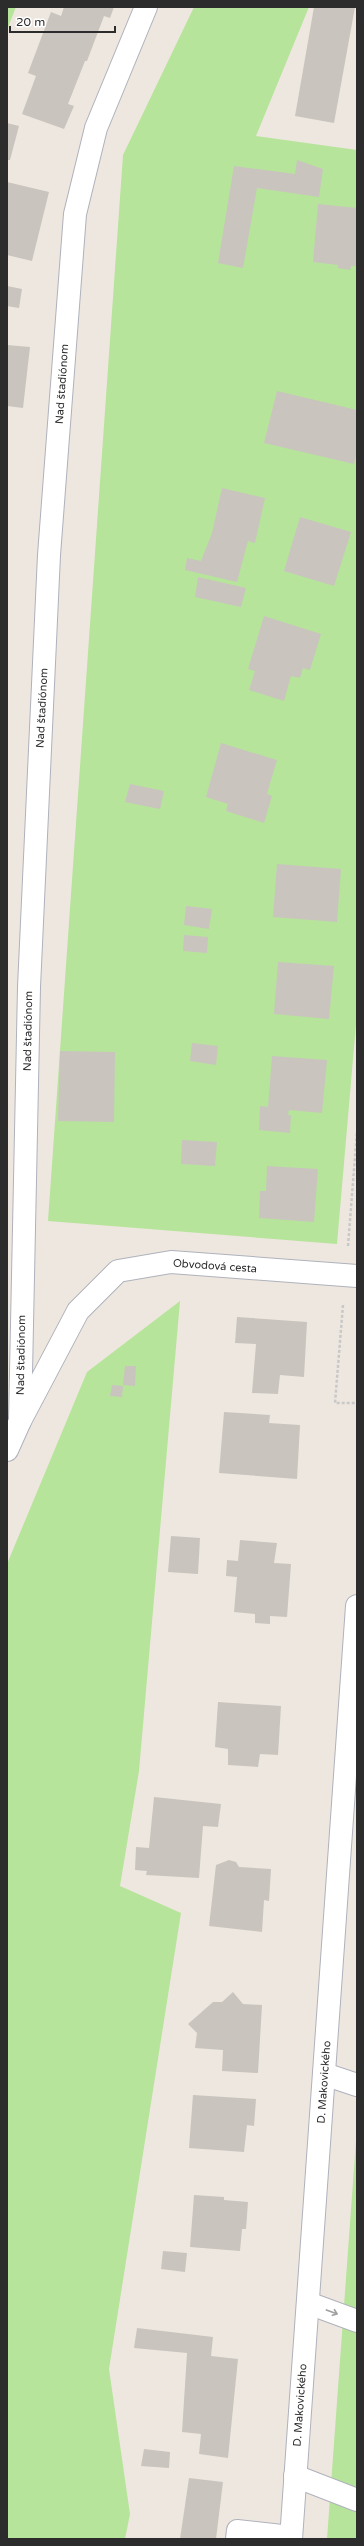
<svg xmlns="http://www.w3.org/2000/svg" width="364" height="2546" font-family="'Varela Round',sans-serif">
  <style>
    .green { fill: #b7e49b }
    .building { fill: #c9c4be }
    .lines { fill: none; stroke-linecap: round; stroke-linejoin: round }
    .service-casing { stroke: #afb2bc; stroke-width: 22 }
    .minor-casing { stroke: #afb2bc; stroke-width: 24 }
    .path { stroke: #c8c8c8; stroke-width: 2.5; stroke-dasharray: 3 2; stroke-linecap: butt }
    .service { stroke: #fff; stroke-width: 20 }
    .minor { stroke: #fff; stroke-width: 22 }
    .oneway { stroke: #a0a0a0 }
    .labels { text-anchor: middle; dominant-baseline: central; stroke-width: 3.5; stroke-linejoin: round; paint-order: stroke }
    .street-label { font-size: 11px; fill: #2c2c2c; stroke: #fff }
  </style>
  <rect width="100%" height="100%" fill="#eee7df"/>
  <g class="green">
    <path d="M7 7H16L7 30Z"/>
    <path d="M194 7H309L256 136 357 150V1013L337 1244 48 1221 123 155Z"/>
    <path d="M180 1301 139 1771 120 1886 181 1913 109 2369 130 2514 125 2539H7V1564L87 1372Z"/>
    <path d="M357 2127V2539H327Z"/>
  </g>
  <g class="building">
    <path d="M64 7H114L110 18 104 16 87 61H85L68 104 74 106 64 129 22 114 36 76 28 73 51 12 61 16Z"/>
    <path d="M314 7H355L334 123 295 116Z"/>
    <path d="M7 123 19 126 10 160H7Z"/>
    <path d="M297 160 323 169 319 197 257 188 243 268 218 263 234 166 295 174Z"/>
    <path d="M7 182 49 192 32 261 7 255Z"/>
    <path d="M318 204 357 208V266H351L350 270 338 268V265L313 262Z"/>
    <path d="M7 286 22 289 19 308 7 306Z"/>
    <path d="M7 345 30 347 23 408 7 406Z"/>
    <path d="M277 391 357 410V451L354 464 264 443Z"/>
    <path d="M222 488 265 498 255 543 248 541 237 582 185 570 187 558 201 561 212 533Z"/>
    <path d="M300 517 351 532 334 586 284 571Z"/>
    <path d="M198 577 246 588 241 607 195 597Z"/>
    <path d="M264 616 321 634 310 670 303 668 300 678 291 676 284 701 249 690 255 671 248 669Z"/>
    <path d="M221 743 277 760 267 794 272 796 264 823 226 811 228 804 206 797Z"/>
    <path d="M130 784 164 791 160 809 125 802Z"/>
    <path d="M277 864 341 869 337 922 273 917Z"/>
    <path d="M186 906 212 909 209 929 184 925Z"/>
    <path d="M184 935 208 937 207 953 183 951Z"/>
    <path d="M278 962 334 966 329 1019 274 1014Z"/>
    <path d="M192 1043 218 1046 216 1065 190 1061Z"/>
    <path d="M60 1051 115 1052 114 1122 58 1121Z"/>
    <path d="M272 1056 327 1060 322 1113 289 1110 288 1115H291L290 1133 259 1130 260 1106 268 1107Z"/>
    <path d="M182 1140 217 1142 215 1166 181 1164Z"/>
    <path d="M267 1166 318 1169 314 1222 259 1218 260 1191H266Z"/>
    <path d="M237 1317 307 1322 304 1377 280 1375 278 1394 252 1393 256 1344 235 1343Z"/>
    <path d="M125 1366H136L135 1386 123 1385Z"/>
    <path d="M112 1385 123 1386 122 1397 110 1396Z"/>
    <path d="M224 1412 270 1415 269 1423 300 1425 297 1479 219 1473Z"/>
    <path d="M171 1536 200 1538 198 1574 168 1572Z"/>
    <path d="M240 1540 277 1543 274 1563 291 1564 287 1617 270 1616V1624L255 1623V1614L234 1612 237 1577 226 1576 227 1560 238 1561Z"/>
    <path d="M218 1702 281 1706 278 1755 260 1754 258 1767 228 1765V1749L215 1747Z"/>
    <path d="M154 1797 221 1804 218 1827 203 1826 199 1878 146 1875 147 1871 135 1870 136 1847 149 1848Z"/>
    <path d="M229 1860 236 1862 239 1867 271 1869 269 1901 264 1900 262 1932 209 1926 216 1865Z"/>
    <path d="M233 1992 243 2004 262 2005 258 2073 222 2071 223 2050 195 2048 197 2033 188 2024 213 2002H222Z"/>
    <path d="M193 2095 256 2099 254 2126 247 2125 244 2152 189 2148Z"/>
    <path d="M194 2195 224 2197V2200L248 2202 246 2229H242L240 2251 190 2247Z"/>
    <path d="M163 2251 187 2253 185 2272 161 2269Z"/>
    <path d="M137 2328 213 2337 211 2356 238 2359 228 2458 199 2454 201 2434 182 2432 187 2353 134 2348Z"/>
    <path d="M144 2449 170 2452 169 2468 141 2466Z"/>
    <path d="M189 2478 223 2482 216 2539H180Z"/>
  </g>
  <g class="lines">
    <defs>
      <path id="service" d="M236 2539 237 2530 291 2536"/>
      <g id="minor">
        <path d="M20 1421 29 987 49 555 75 214 96 128 146 7"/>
        <path d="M7 1450 20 1421 78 1311 118 1271 171 1262 357 1276"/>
        <path d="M324 2074 357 2085"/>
        <path d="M308 2303 357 2321"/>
        <path d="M295 2476 357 2500"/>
        <path d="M291 2539 357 1606"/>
      </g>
    </defs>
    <use href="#service" class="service-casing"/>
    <use href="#minor" class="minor-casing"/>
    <g class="path">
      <path d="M348 1246 357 1131"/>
      <path d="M343 1305 335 1403H357"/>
    </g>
    <use href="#service" class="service"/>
    <use href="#minor" class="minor"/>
  </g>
  <defs><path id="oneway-shaft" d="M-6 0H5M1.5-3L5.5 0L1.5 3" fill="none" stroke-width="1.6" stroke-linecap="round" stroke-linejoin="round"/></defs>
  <use class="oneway" href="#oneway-shaft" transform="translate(332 2312) rotate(20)"/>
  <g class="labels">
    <g class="street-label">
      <text transform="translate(62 384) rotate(-86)">Nad štadiónom</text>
      <text transform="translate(42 708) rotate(-87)">Nad štadiónom</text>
      <text transform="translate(28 1031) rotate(-89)">Nad štadiónom</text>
      <text transform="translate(215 1266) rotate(4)">Obvodová cesta</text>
      <text transform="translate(21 1355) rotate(-89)">Nad štadiónom</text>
      <text transform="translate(324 2082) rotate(-86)">D. Makovického</text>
      <text transform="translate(300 2405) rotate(-86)">D. Makovického</text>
    </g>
  </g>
  <rect width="364" height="2546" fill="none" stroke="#2c2c2c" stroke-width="16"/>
  <path d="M10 26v6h105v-6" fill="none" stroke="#2c2c2c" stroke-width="2"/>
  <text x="16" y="26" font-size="12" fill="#2c2c2c" stroke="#ffffff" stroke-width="3" paint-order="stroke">20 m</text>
</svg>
